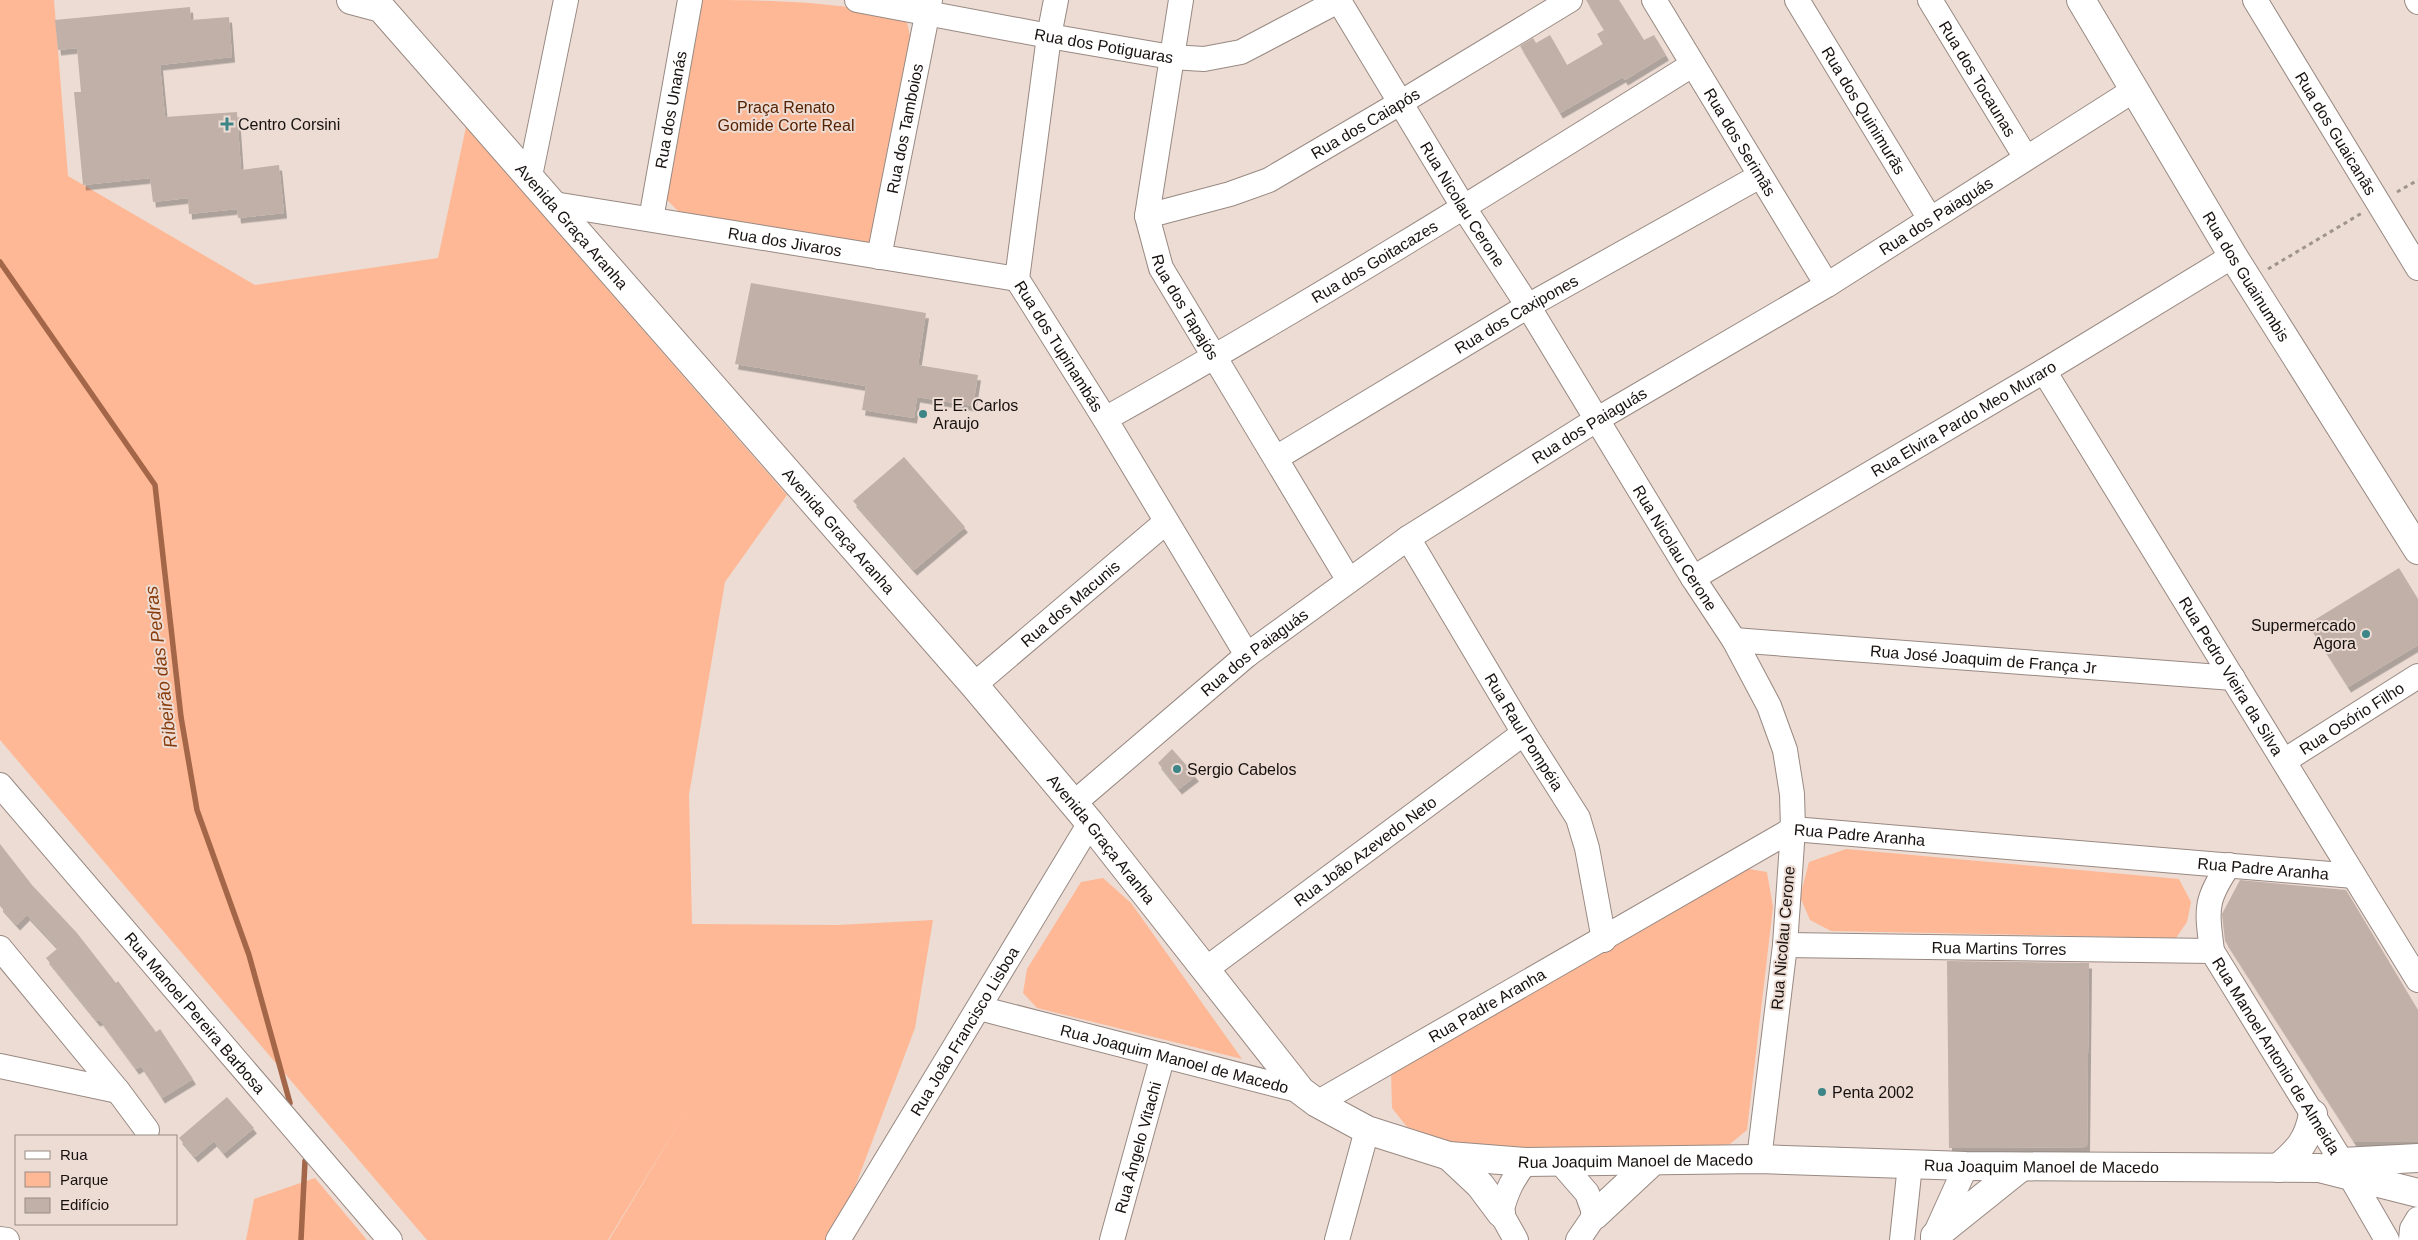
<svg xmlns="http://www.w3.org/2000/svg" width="2418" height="1240" font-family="Arial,sans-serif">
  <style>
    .green { fill: #feb895 }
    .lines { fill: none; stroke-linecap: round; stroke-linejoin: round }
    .stream { stroke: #a36648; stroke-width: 5.5 }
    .building { fill: #c0b0a8; filter: url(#shadow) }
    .minor-casing { stroke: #988982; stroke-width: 26 }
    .tertiary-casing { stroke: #988982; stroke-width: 30 }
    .path { stroke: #9f938d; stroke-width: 3; stroke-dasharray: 4 4; stroke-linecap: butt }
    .minor { stroke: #fff; stroke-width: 24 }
    .tertiary { stroke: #fff; stroke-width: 28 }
    .poi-dot { fill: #3d8587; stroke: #ecdcd4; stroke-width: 2 }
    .labels { text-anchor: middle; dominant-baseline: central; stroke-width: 4; stroke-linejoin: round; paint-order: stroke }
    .street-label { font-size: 16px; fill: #17110f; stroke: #ecdcd4 }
    .park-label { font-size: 16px; fill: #572201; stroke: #ecdcd4 }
    .poi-label { font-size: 16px; fill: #17110f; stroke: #ecdcd4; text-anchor: start }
    .water-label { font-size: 18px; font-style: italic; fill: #883c0b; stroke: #ecdcd4 }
  </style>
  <defs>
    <filter id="shadow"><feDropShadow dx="3" dy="5.5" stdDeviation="0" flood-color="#0004"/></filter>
  </defs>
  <rect width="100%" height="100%" fill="#ecdcd4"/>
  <g class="green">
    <path d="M0 0H54L68 176 255 285 438 258 466 127 787 495 725 582 689 795 692 924 837 925 933 920 915 1028 835 1240H609L687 1110 608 1240H427L0 740Z"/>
    <path d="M698 0C755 0 859 0 907 22L913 50 875 236 866 245 678 211 666 199Z"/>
    <path d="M1846 849 2179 879 2191 902 2187 922 2176 938 1831 931 1810 920 1800 897 1809 862Z"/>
    <path d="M1743 868 1767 872 1773 907 1747 1130 1730 1144 1700 1148 1473 1149 1407 1127 1392 1108 1391 1072Z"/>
    <path d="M1103 878 1131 903 1242 1059 1037 1008 1023 993 1027 969 1081 882Z"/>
    <path d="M315 1178 367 1240H246L254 1199Z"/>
  </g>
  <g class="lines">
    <g class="stream">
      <path d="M0 262 155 485 181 717 197 810 249 955 290 1103"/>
      <path d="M301 1240 305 1161"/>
    </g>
  </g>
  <g class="building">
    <path d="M1586 0H1619L1644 40 1654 35 1666 55 1625 80 1623 77 1560 113 1520 46 1533 38 1536 43 1550 35 1567 65 1603 44 1597 34 1604 30Z"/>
    <path d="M190 7 191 20 229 17 232 57 160 65 165 117 237 112 241 170 279 165 284 213 238 218 237 209 189 214 188 198 153 202 150 178 83 185 74 92H81L77 48 58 50 55 20Z"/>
    <path d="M751 283 926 313 918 365 978 375 973 406 917 397 914 418 862 410 866 386 735 364Z"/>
    <path d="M904 457 965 527 914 570 853 501Z"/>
    <path d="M2399 568 2418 599V645L2348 687 2308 624Z"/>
    <path d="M1172 749 1196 776 1179 789 1158 763Z"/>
    <path d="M0 844 32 885 77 933 116 983 118 981 156 1032 160 1029 193 1079 162 1098 141 1066 136 1069 100 1020 97 1021 46 958 58 948 27 915 17 925 0 906Z"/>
    <path d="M2240 880 2346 890 2418 1010V1142H2354L2225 941 2222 914Z"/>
    <path d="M1947 961 2089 963 2087 1147 1949 1148Z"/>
    <path d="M227 1097 254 1128 224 1153 214 1141 195 1157 179 1138Z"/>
  </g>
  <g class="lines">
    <defs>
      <g id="minor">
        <path id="s1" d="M857 0 1049 36 1171 57 1204 59 1241 52 1340 0"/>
        <path id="s2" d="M1056 0 1049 36 1017 279 1105 419 1247 655"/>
        <path id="s3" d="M1181 0 1147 216 1161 268 1348 579"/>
        <path id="s4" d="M1654 0 1827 285"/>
        <path id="s5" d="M1797 0 1930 219"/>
        <path id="s6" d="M1930 0 2026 158"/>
        <path id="s7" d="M2255 0 2418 268"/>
        <path d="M2417 0 2418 2"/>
        <path id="s8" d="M1339 1 1464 208 1528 306 1693 578 1734 640 1769 706 1785 750 1792 794 1793 829 1785 945 1759 1159"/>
        <path d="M530 176 566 0"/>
        <path id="s9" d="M554 204 1017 279"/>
        <path id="s10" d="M1147 216 1230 194 1269 180 1400 103 1570 0"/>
        <path id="s11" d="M651 219 690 0"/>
        <path id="s12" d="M879 257 930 0"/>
        <path id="s13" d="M2044 371 2418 980"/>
        <path id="s14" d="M1105 419C1305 307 1499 186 1692 65"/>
        <path id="s15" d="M1276 458 1528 306 1760 176"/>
        <path id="s16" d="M1408 538 1524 733 1578 818 1587 848 1604 940"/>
        <path id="s17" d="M1693 578 2044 371 2233 256"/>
        <path id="s18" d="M1734 640 2233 678"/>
        <path id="s19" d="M974 685 1166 522"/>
        <path id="s20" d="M2284 761 2418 676"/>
        <path id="s21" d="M0 785 390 1240"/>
        <path id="s22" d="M1074 803 1247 655 1408 538 1596 420 1827 285 2134 90"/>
        <path id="s23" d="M2229 865C2204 901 2207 910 2212 951L2342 1162 2387 1240"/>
        <path id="s24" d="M1785 945 2212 951"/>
        <path d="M0 948 118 1091 147 1130"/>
        <path id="s25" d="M1206 969 1524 733"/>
        <path id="s26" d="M979 1008 1301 1091"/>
        <path d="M0 1066 118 1091"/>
        <path id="s27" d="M1317 1103 1793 829 2354 876"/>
        <path d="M1560 1162 1587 1193 1595 1215 1578 1240"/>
        <path d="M0 1239 7 1240"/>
        <path d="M1933 1239 1966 1166"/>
        <path id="s28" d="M838 1240 1090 823"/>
        <path id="s29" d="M1112 1240 1163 1055"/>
        <path d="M1337 1240 1367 1130"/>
        <path d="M1516 1240 1501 1213C1506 1192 1513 1178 1526 1162"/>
        <path d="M1902 1240 1910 1165"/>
        <path d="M2411 1240 2412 1229 2418 1219"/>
      </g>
      <g id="tertiary">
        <path id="s30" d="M351 0 381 8 974 685 1090 823 1301 1091 1317 1103 1367 1130 1449 1156 1526 1162 1759 1159 1966 1166 2319 1168 2418 1193"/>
        <path id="s31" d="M2081 0 2233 256 2418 550"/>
        <path d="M1449 1156 1480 1185 1501 1213"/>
        <path d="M2331 1165 2342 1162 2418 1158"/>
        <path d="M2278 1168C2299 1150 2308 1141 2313 1114"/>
        <path d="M1595 1215 1653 1161"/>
        <path d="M1935 1236 2021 1167"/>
      </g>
    </defs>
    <use href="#minor" class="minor-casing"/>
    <use href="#tertiary" class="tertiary-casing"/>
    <g class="path">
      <path d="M2397 192 2418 180"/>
      <path d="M2268 269 2362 213"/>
    </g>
    <use href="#minor" class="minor"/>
    <use href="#tertiary" class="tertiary"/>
  </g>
  <g class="poi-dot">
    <path d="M224.5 116.5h5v5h5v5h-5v5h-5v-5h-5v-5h5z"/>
    <circle cx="923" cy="414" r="5"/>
    <circle cx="2366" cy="634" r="5"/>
    <circle cx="1177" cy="769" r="5"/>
    <circle cx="1822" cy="1092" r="5"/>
  </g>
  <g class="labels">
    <g class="street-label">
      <text stroke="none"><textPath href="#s1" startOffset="251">Rua dos Potiguaras</textPath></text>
      <text stroke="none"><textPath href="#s6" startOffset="92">Rua dos Tocaunas</textPath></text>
      <text stroke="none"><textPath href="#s11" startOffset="111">Rua dos Unanás</textPath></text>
      <text stroke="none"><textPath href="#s5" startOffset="129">Rua dos Quinimurãs</textPath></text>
      <text stroke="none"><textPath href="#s10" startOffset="239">Rua dos Caiapós</textPath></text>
      <text stroke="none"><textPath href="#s12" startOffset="131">Rua dos Tamboios</textPath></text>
      <text stroke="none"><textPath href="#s7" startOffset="156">Rua dos Guaicanãs</textPath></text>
      <text stroke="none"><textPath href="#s4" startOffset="166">Rua dos Serimãs</textPath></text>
      <text stroke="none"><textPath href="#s8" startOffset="238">Rua Nicolau Cerone</textPath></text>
      <text stroke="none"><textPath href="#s22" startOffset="1045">Rua dos Paiaguás</textPath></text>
      <text stroke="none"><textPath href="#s30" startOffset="321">Avenida Graça Aranha</textPath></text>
      <text stroke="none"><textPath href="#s9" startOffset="234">Rua dos Jivaros</textPath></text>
      <text stroke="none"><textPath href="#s14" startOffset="312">Rua dos Goitacazes</textPath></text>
      <text stroke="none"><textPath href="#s31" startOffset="322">Rua dos Guainumbis</textPath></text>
      <text stroke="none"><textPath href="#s3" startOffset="318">Rua dos Tapajós</textPath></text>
      <text stroke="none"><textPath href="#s15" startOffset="280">Rua dos Caxipones</textPath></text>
      <text stroke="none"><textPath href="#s2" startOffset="361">Rua dos Tupinambás</textPath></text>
      <text stroke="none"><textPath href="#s17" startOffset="314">Rua Elvira Pardo Meo Muraro</textPath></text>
      <text stroke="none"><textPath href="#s22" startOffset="640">Rua dos Paiaguás</textPath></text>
      <text stroke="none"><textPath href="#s30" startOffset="726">Avenida Graça Aranha</textPath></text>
      <text stroke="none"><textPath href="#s8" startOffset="642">Rua Nicolau Cerone</textPath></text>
      <text stroke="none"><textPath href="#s19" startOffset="126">Rua dos Macunis</textPath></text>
      <text stroke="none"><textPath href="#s22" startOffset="235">Rua dos Paiaguás</textPath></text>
      <text stroke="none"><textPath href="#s18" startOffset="250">Rua José Joaquim de França Jr</textPath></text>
      <text stroke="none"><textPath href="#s13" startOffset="358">Rua Pedro Vieira da Silva</textPath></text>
      <text stroke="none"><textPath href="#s20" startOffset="80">Rua Osório Filho</textPath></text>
      <text stroke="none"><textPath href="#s16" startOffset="226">Rua Raul Pompéia</textPath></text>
      <text stroke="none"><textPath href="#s27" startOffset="616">Rua Padre Aranha</textPath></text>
      <text stroke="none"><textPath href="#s30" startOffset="1131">Avenida Graça Aranha</textPath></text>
      <text stroke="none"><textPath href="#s25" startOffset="198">Rua João Azevedo Neto</textPath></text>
      <text stroke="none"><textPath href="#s27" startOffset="1021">Rua Padre Aranha</textPath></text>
      <text transform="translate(1783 938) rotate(-85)">Rua Nicolau Cerone</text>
      <text stroke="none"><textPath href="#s24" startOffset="214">Rua Martins Torres</textPath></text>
      <text stroke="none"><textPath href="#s27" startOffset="196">Rua Padre Aranha</textPath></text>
      <text stroke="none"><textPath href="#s21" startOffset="300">Rua Manoel Pereira Barbosa</textPath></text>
      <text stroke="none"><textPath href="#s28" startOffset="244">Rua João Francisco Lisboa</textPath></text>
      <text stroke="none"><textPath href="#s23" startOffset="214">Rua Manoel Antonio de Almeida</textPath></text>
      <text stroke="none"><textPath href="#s26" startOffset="202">Rua Joaquim Manoel de Macedo</textPath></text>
      <text stroke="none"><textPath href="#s29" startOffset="96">Rua Ângelo Vitachi</textPath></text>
      <text stroke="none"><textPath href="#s30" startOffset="1802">Rua Joaquim Manoel de Macedo</textPath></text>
      <text stroke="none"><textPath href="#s30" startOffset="2208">Rua Joaquim Manoel de Macedo</textPath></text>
    </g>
    <g class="park-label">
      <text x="786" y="107">Praça Renato<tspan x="786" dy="18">Gomide Corte Real</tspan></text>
    </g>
    <g class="poi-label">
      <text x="238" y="124">Centro Corsini</text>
      <text x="933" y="405">E. E. Carlos<tspan x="933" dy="18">Araujo</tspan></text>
      <text x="2356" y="625" text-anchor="end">Supermercado<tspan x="2356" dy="18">Agora</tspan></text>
      <text x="1187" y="769">Sergio Cabelos</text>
      <text x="1832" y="1092">Penta 2002</text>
    </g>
    <g class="water-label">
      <text transform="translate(161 667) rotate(-97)">Ribeirão das Pedras</text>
    </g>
  </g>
  <rect x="15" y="1135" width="162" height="90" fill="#ecdcd4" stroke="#978b85"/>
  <rect x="25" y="1151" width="25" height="8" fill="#ffffff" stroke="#978b85"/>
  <text x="60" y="1160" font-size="15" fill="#17110f">Rua</text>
  <rect x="25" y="1172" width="25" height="15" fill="#feb895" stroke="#978b85"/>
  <text x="60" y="1185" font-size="15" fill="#17110f">Parque</text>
  <rect x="25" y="1198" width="25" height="15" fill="#c0b0a8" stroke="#978b85"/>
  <text x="60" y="1210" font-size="15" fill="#17110f">Edifício</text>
</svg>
